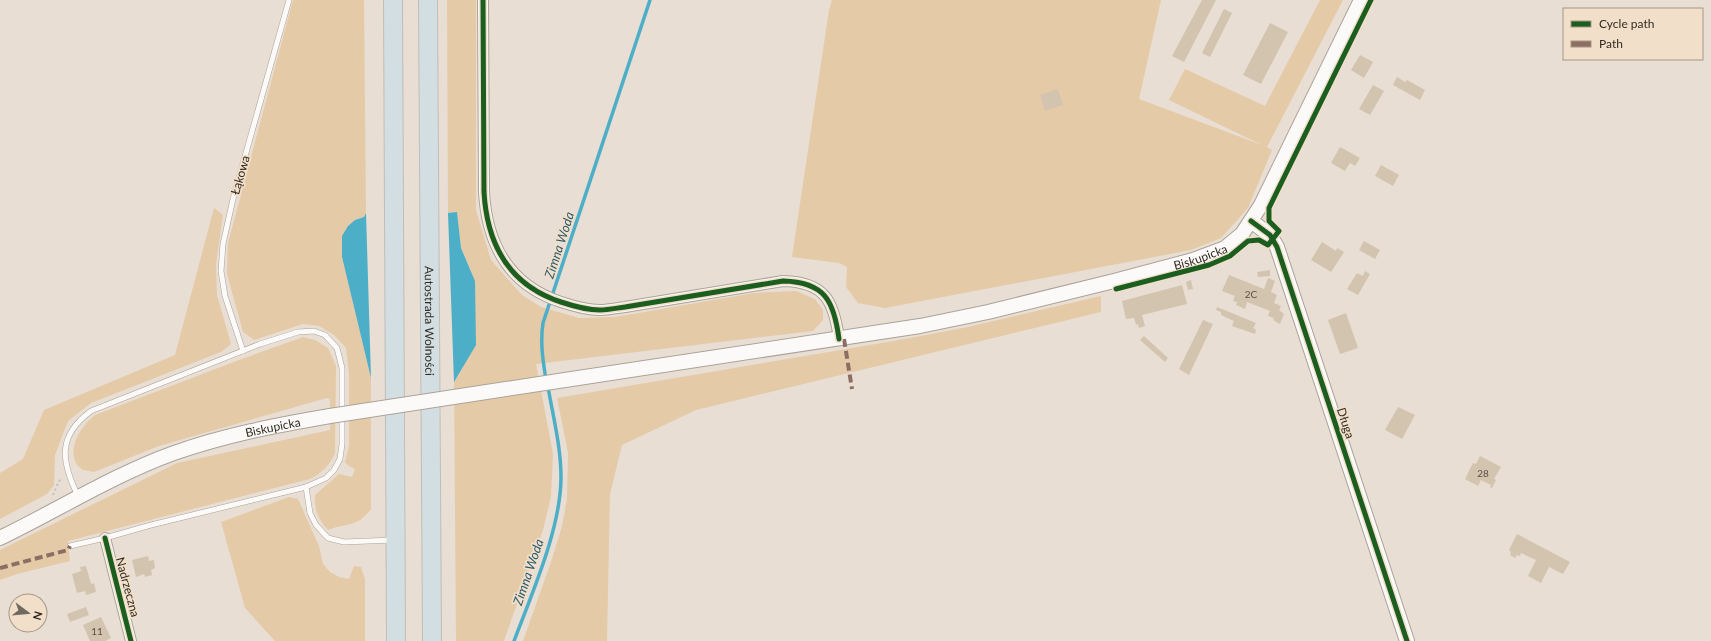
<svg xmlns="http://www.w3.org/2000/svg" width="1711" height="641" font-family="Lato,sans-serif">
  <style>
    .green { fill: #e5caa8 }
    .water { fill: #4caec7 }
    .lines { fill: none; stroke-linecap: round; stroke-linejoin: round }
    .stream { stroke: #4caec7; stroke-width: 3.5 }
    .building { fill: #d3c4af }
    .lane-casing { stroke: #aba39a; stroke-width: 6 }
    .street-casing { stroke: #aba39a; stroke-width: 12 }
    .secondary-casing { stroke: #aba39a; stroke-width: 16 }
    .highway-casing { stroke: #c2bdb7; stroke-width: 20 }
    .path { stroke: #c4c0bc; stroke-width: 2; stroke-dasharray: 2 3; stroke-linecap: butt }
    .lane { stroke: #fcfaf8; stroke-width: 5 }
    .street { stroke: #fcfaf8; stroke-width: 10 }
    .secondary { stroke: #fcfaf8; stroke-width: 14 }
    .highway { stroke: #d2dee1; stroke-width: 18 }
    .secondary-bridge-casing { stroke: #aba39a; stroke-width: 16; stroke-linecap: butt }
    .secondary-bridge { stroke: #fcfaf8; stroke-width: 14 }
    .quiet { stroke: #8d6e63; stroke-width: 4; stroke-dasharray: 8 4; stroke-linecap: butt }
    .cycleway-casing { stroke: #f1dfca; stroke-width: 8 }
    .cycleway { stroke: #1b5e20; stroke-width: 5 }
    .labels { text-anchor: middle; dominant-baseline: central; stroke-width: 3.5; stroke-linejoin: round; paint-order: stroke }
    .number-label { font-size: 10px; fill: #5a5045 }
    .street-label { font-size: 12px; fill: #312a22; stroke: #f1dfca }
    .water-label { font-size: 13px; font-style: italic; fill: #2b5b6d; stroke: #f1dfca }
  </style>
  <rect width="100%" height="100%" fill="#e8ded3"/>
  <g class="green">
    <path d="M293 0H364L366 213 364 217 355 220 342 257 371 378V509C357 528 348 522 328 530 318 520 314 508 315 495L339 474 352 477 355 469 349 466 345 462 349 446V373L346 348 334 335 319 326 303 324 254 340 243 332 227 274 228 243Z"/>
    <path d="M447 0H476V210L491 260 522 295 541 307 579 318 615 317 754 293 796 291 815 299 823 310V320L813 331 536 364 553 454 551 497 543 530 504 641H456L454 382 464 365 475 281 461 248 457 212 448 213Z"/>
    <path d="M832 0H1161L1139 99 1262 145 1169 100 1185 69 1265 106 1320 0H1343L1267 147 1272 150 1248 208 1221 238 1191 250 885 308 858 303 846 287 847 267 839 263 792 257 829 10Z"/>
    <path d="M214 208 223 215 216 264 217 295 231 344 221 352 91 403 68 421 55 455 54 485 47 494 0 519V473L23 459 44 410 175 355Z"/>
    <path d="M1101 296V312L696 410 622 445 610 494 607 641H523L552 559 562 526 567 499 568 453 557 398 905 339 968 327Z"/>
    <path d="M303 337 315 340 328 348 336 366 335 453C330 465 322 473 310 479L68 541 70 561 17 574 0 580V550L177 463 330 430V399L327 398 159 446 94 472 83 470C80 468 76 464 75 461 69 443 83 425 95 415L239 360Z"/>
    <path d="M289 497 298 499 319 546 323 564 330 572 339 577 349 579 354 566 361 567 365 579V641H275L245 608 221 522Z"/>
  </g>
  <g class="water">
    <path d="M457 212 461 248 475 281 476 345 454 382 448 213Z"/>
    <path d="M366 213 371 378 342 257V236L348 226 355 220 364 217Z"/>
  </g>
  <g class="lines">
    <g class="stream">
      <path d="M546 380C543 361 540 343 543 323L650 0"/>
      <path d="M514 641C532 593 561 528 561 477 561 447 553 416 548 387"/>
    </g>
  </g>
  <g class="building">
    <path d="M1202 0H1216L1184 62 1172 56Z"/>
    <path d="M1224 9 1232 13 1210 57 1202 53Z"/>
    <path d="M1270 23 1288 32 1261 84 1243 75Z"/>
    <path d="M1360 55 1373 62 1364 78 1351 70Z"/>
    <path d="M1397 77 1405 82 1407 80 1425 90 1420 100 1393 85Z"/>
    <path d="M1373 85 1384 91 1370 115 1359 109Z"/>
    <path d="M1058 89 1063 105 1045 111 1040 95Z"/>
    <path d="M1340 147 1360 158 1355 166 1350 163 1345 171 1331 163Z"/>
    <path d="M1381 165 1399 175 1393 186 1375 176Z"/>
    <path d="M1364 241 1380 250 1375 259 1359 250Z"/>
    <path d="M1322 242 1336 251 1337 248 1344 252 1331 272 1311 260Z"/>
    <path d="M1270 270V276L1258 277 1257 272Z"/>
    <path d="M1365 271 1370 274 1358 295 1347 289 1357 273 1363 276Z"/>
    <path d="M1229 275 1264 289 1268 278 1275 281 1271 292 1277 295 1274 303 1281 306 1279 310 1284 314 1280 324 1273 320 1274 318 1268 316 1270 311 1247 302 1245 309 1236 305 1237 302 1233 301 1235 296 1222 291Z"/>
    <path d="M1191 280 1193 289 1188 290 1186 282Z"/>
    <path d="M1182 285 1187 304 1142 315 1145 326 1139 328 1138 324 1136 325 1134 318 1126 319 1122 301Z"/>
    <path d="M1217 307 1256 323 1253 328 1256 330 1255 334 1232 326 1234 321 1221 315V312L1216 310Z"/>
    <path d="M1346 313 1358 348 1340 354 1328 320Z"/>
    <path d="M1203 320 1213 324 1189 375 1179 369Z"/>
    <path d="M1144 336 1168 358 1165 362 1140 340Z"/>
    <path d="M1398 407 1415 415 1402 439 1385 430Z"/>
    <path d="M1480 456 1501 467 1494 479 1496 480 1492 488 1490 487 1491 485 1481 480 1478 486 1465 479 1473 463 1476 464Z"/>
    <path d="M1517 534 1570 562 1563 574 1549 567 1541 583 1528 576 1536 560 1521 553 1520 556 1517 555 1515 558 1510 555 1511 552 1509 550Z"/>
    <path d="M148 556 149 561 154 560 155 568 151 570 152 575 145 577 144 574 136 577 132 560Z"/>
    <path d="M86 566 91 584 94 583 96 592 86 595 85 591 77 593 72 574 81 571 80 567Z"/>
    <path d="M86 607 89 615 70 622 67 614Z"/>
    <path d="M101 617 111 638 105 641H90L83 625Z"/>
  </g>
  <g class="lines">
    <defs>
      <g id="lane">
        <path d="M243 351 225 296 221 271 223 244 233 199 289 0"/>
        <path d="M306 487 310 513 316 525 328 538 344 542 393 540"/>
        <path d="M70 546 105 538 151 525 306 487 326 478 334 470 340 459 342 444V368L337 348 325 335 314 331 298 332 260 344 91 411C57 436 61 461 78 496"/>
      </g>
      <g id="street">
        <path d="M483 0 484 192C487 244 509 285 561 302 573 306 587 310 600 310 608 310 617 308 625 307L783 281C825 282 834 301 839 339"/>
        <path d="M105 538 131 641"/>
      </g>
      <g id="secondary">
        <path d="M1251 221 1270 235 1277 247 1407 641"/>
        <path id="s1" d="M565 380 920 326 988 312 1114 281 1193 260 1225 248 1242 234 1261 205 1361 0"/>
        <path id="s2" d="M0 538C58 510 113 475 174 453 225 435 277 425 330 416"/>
      </g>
      <g id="highway">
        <path d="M393 0 396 641"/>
        <path id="s3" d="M428 0 432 641"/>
      </g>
    </defs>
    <use href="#lane" class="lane-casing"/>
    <use href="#street" class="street-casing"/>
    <use href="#secondary" class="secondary-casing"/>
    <use href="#highway" class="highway-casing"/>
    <path class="path" d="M53 495 59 481 61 480"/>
    <use href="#lane" class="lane"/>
    <use href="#street" class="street"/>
    <use href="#secondary" class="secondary"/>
    <use href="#highway" class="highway"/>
    <defs>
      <path id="secondary-bridge" d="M330 416 565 380"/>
    </defs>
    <use href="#secondary-bridge" class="secondary-bridge-casing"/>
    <use href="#secondary-bridge" class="secondary-bridge"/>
    <g class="quiet">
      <path d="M844 339 852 389"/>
      <path d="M0 568 68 550 70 546"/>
    </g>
    <defs>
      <g id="cycleway">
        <path d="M483 0 484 192C487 244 509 285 561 302 573 306 587 310 600 310 608 310 617 308 625 307L783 281C825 282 834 301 839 339"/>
        <path d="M1251 221 1270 235 1277 247 1407 641"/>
        <path d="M1116 289 1209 265 1230 256 1248 241 1259 240 1268 245 1279 231 1269 221V208L1371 0"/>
        <path d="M105 538 131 641"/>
      </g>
    </defs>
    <use href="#cycleway" class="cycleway-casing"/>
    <use href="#cycleway" class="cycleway"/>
  </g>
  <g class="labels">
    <g class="number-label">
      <text x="1251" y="294">2C</text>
      <text x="1483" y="473">28</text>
      <text x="97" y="631">11</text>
    </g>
    <g class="street-label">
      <text transform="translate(240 175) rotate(-74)">Łąkowa</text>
      <text stroke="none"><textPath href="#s1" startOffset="648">Biskupicka</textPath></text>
      <text stroke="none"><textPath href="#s3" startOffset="321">Autostrada Wolności</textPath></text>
      <text transform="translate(1346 423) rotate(72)">Długa</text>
      <text stroke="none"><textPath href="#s2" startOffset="296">Biskupicka</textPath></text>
      <text transform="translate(128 587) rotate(75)">Nadrzeczna</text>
    </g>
    <g class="water-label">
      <text transform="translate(559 245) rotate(-72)">Zimna Woda</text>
      <text transform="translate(528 572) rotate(-71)">Zimna Woda</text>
    </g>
  </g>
  <rect x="1563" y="8" width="140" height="52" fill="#f1dfca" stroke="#a49787"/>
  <rect x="1571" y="21" width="20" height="6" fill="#1b5e20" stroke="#a49787"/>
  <text x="1599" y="28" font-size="12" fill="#312a22">Cycle path</text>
  <rect x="1571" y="41" width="20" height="6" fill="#8d6e63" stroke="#a49787"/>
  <text x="1599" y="48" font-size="12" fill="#312a22">Path</text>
  <g transform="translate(28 613) rotate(106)"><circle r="19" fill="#f1dfca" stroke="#a49787"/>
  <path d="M0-3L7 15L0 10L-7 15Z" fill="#716960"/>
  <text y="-6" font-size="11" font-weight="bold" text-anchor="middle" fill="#312a22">N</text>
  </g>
</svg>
